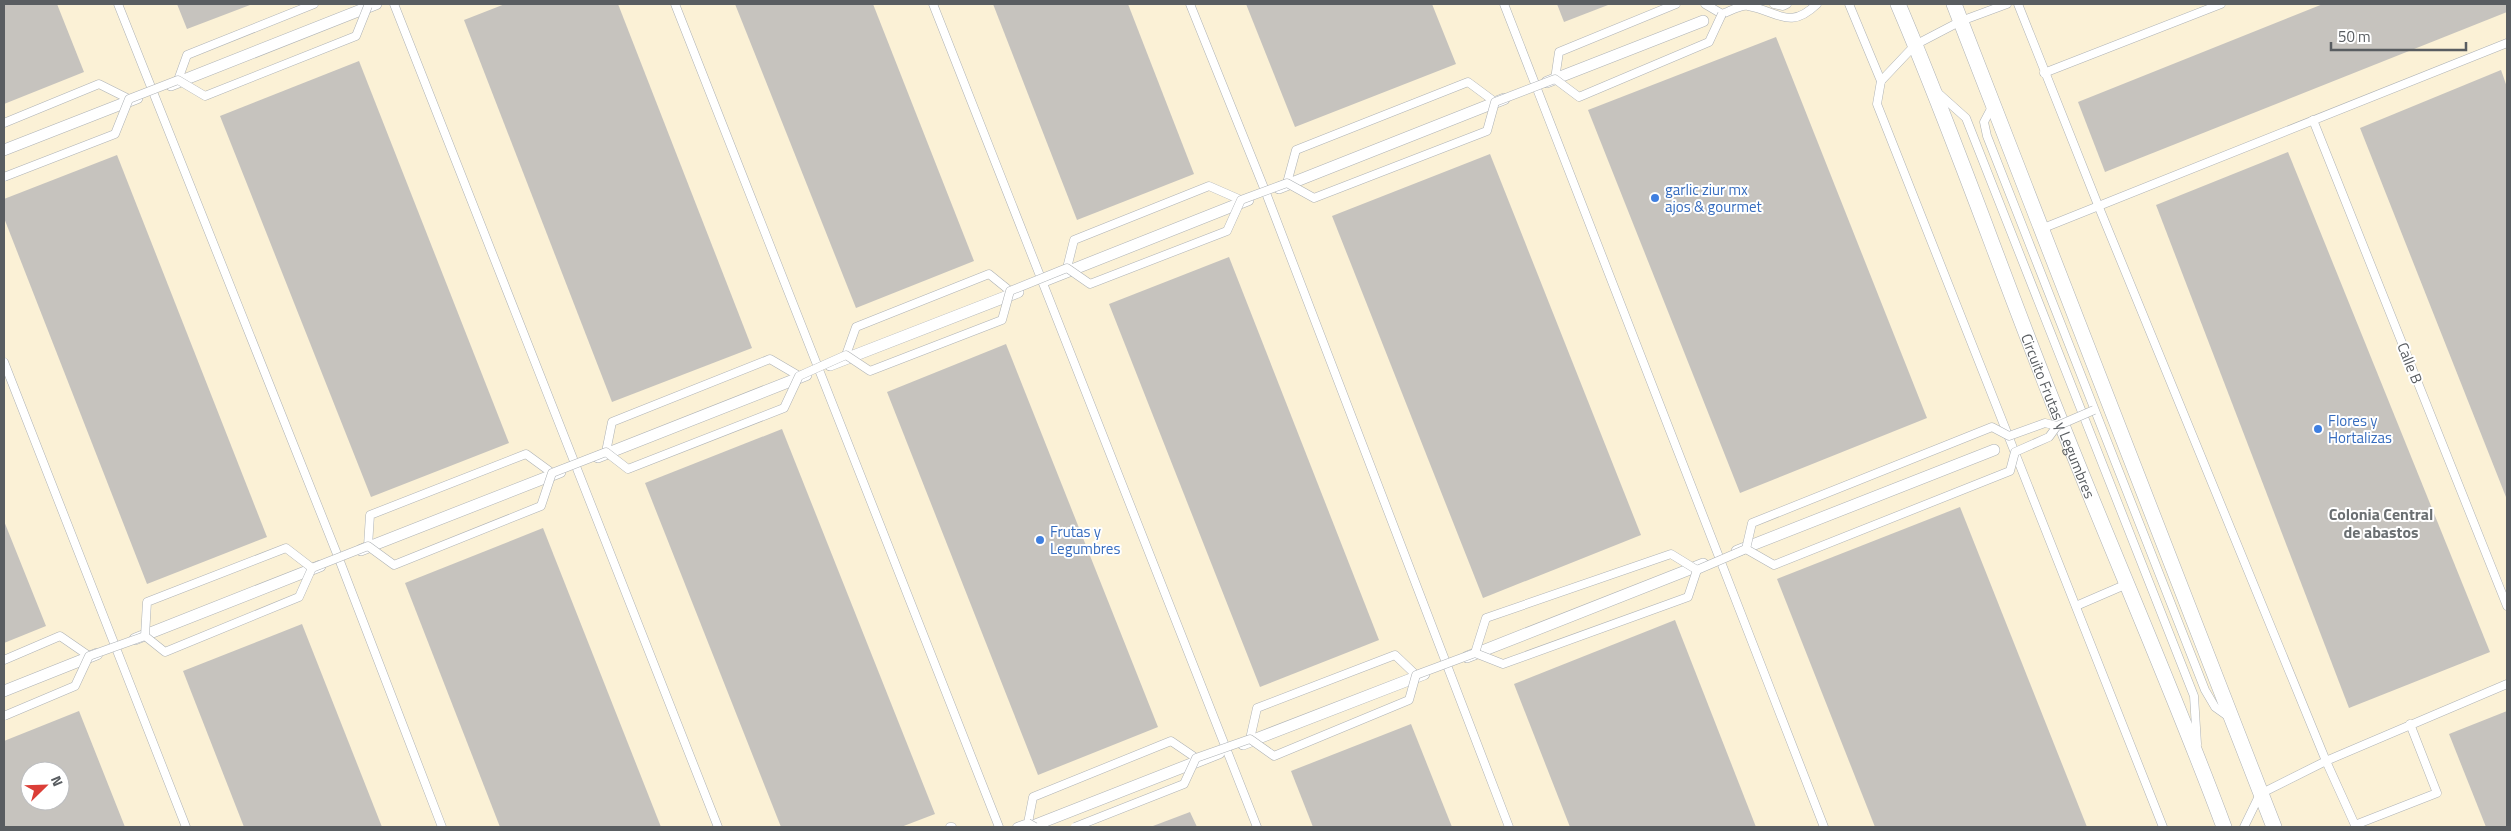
<svg xmlns="http://www.w3.org/2000/svg" width="2511" height="831" font-family="'Titillium Web',sans-serif">
  <style>
    .commercial { fill: #fbf1d6; fill-rule: evenodd }
    .building { fill: #c6c3be; fill-rule: evenodd }
    .lines { fill: none; stroke-linecap: round; stroke-linejoin: round }
    .service-casing { stroke: #aeb2b5; stroke-width: 9 }
    .pedestrian-casing { stroke: #aeb2b5; stroke-width: 12 }
    .minor-casing { stroke: #aeb2b5; stroke-width: 16 }
    .service { stroke: #fff; stroke-width: 8 }
    .pedestrian { stroke: #fff; stroke-width: 11 }
    .minor { stroke: #fff; stroke-width: 15 }
    .service-bridge-casing { stroke: #aeb2b5; stroke-width: 9; stroke-linecap: butt }
    .service-bridge { stroke: #fff; stroke-width: 8 }
    .shop-dot { fill: #3f7fe0; stroke: #fff; stroke-width: 2 }
    .labels { text-anchor: middle; dominant-baseline: central; stroke-width: 4; stroke-linejoin: round; paint-order: stroke }
    .shop-label { font-size: 15px; fill: #366cbe; stroke: #fff; text-anchor: start }
    .street-label { font-size: 15px; fill: #595d61; stroke: #fff }
    .neighbourhood-label { font-size: 16px; font-weight: bold; fill: #6a6f72; stroke: #fff }
  </style>
  <rect width="100%" height="100%" fill="#ebe8e1"/>
  <path class="commercial" d="M4 4H2507V827H4ZM30 771H60V801H30Z"/>
  <g class="building">
    <path d="M4 4H57L84 72 4 104Z"/>
    <path d="M177 4H250V5L187 29Z"/>
    <path d="M505 4H618L752 348 612 402 464 20Z"/>
    <path d="M735 4H873L974 261 856 308Z"/>
    <path d="M993 4H1128L1194 174 1077 220Z"/>
    <path d="M1246 4H1432L1456 64 1295 127Z"/>
    <path d="M1557 4H1608V5L1564 22Z"/>
    <path d="M2323 4H2507V12L2105 172 2078 102Z"/>
    <path d="M1776 37 1927 418 1740 493 1588 110Z"/>
    <path d="M359 61 509 443 371 497 220 116Z"/>
    <path d="M2501 70 2507 87 2506 497 2360 128Z"/>
    <path d="M2288 152 2490 652 2349 708 2156 205Z"/>
    <path d="M1490 154 1641 535 1483 598 1332 216Z"/>
    <path d="M117 155 267 537 147 584 4 218V199Z"/>
    <path d="M1229 257 1379 640 1260 687 1109 304Z"/>
    <path d="M1006 344 1158 727 1038 775 887 392Z"/>
    <path d="M782 429 935 814 901 827H781L645 483Z"/>
    <path d="M1960 507 2087 827H1875L1777 579Z"/>
    <path d="M4 521 46 626 4 643Z"/>
    <path d="M543 528 661 827H500L405 583Z"/>
    <path d="M1675 620 1756 827H1570L1514 684Z"/>
    <path d="M302 624 382 827H244L183 671Z"/>
    <path d="M79 711 125 827H4V741ZM30 771H60V801H30Z"/>
    <path d="M2507 711V827H2486L2449 734Z"/>
    <path d="M1411 724 1452 827H1313L1291 771Z"/>
    <path d="M1190 812 1197 827H1153V826Z"/>
  </g>
  <g class="lines">
    <defs>
      <g id="service">
        <path d="M118 4 339 559 442 827"/>
        <path d="M394 4 718 827"/>
        <path d="M675 4 999 827"/>
        <path d="M933 4 1257 827"/>
        <path d="M1190 4 1266 193 1509 827"/>
        <path d="M1504 4 1824 827"/>
        <path d="M1705 4 1722 14C1729 12 1741 4 1748 6 1778 11 1789 31 1817 4"/>
        <path d="M1774 4 1783 6 1787 4"/>
        <path d="M1849 4 1881 81"/>
        <path d="M2007 4 1961 21 1915 45 1881 81 1877 104 2163 827"/>
        <path d="M2018 4 2098 205 2326 761 2355 825 2437 793 2410 724"/>
        <path d="M2044 73 2221 4"/>
        <path d="M1555 79 1559 52 1676 4"/>
        <path d="M178 80 187 55 314 4"/>
        <path d="M1937 92 1966 118 2194 696 2197 744"/>
        <path d="M1993 105 1984 122 1987 136 2205 690 2215 707 2229 717"/>
        <path d="M2313 120 2507 606"/>
        <path d="M4 123 99 84 129 99"/>
        <path d="M1287 183 1296 150 1468 82 1495 102"/>
        <path d="M2041 229 2507 43"/>
        <path d="M1067 268 1074 240 1209 186 1241 200"/>
        <path d="M846 355 856 327 989 274 1010 291"/>
        <path d="M4 362 186 827"/>
        <path d="M606 452 612 422 770 359 799 376"/>
        <path d="M368 546 370 515 526 454 552 473"/>
        <path d="M2076 606 2127 584"/>
        <path d="M4 660 60 636 89 656"/>
        <path d="M1250 739 1257 708 1395 655 1416 675"/>
        <path d="M950 827H952"/>
        <path d="M1017 827 1028 823 1033 797 1171 741 1196 758"/>
        <path d="M2244 827 2260 794 2326 761 2507 684"/>
      </g>
      <g id="pedestrian">
        <path d="M1547 82 1703 21"/>
        <path d="M171 85 376 4"/>
        <path d="M4 150 137 98"/>
        <path d="M1279 188 1504 99"/>
        <path d="M1044 281 1248 200"/>
        <path d="M830 365 1018 292"/>
        <path d="M598 457 806 375"/>
        <path d="M361 550 560 472"/>
        <path d="M1737 551 1994 450"/>
        <path d="M135 639 320 566"/>
        <path d="M1467 657 1703 564"/>
        <path d="M4 691 97 654"/>
        <path d="M1243 744 1424 674"/>
        <path d="M1030 827 1219 753"/>
      </g>
      <g id="minor">
        <path id="s1" d="M1898 4C1955 137 2002 275 2056 410 2111 550 2172 687 2224 827"/>
        <path d="M1954 4 2274 827"/>
      </g>
    </defs>
    <use href="#service" class="service-casing"/>
    <use href="#pedestrian" class="pedestrian-casing"/>
    <use href="#minor" class="minor-casing"/>
    <use href="#service" class="service"/>
    <use href="#pedestrian" class="pedestrian"/>
    <use href="#minor" class="minor"/>
    <defs>
      <g id="service-bridge">
        <path d="M4 177 115 134 129 99 178 80 205 96 356 36 368 6"/>
        <path d="M1746 549 1774 565 2010 471 2015 452 2049 437 2057 426 2094 410"/>
        <path d="M1746 549 1752 523 1992 427 2009 436 2045 423 2057 426"/>
        <path d="M145 636 165 652 299 597 312 568 368 546 394 565 541 506 552 473 606 452 628 469 784 408 799 376 846 355 870 371 1002 320 1010 291 1067 268 1090 284 1227 231 1241 200 1287 183 1314 198 1487 131 1495 102 1555 79 1579 97 1709 42 1722 14"/>
        <path d="M145 636 147 602 286 548 312 568"/>
        <path d="M1475 653 1486 618 1671 554 1697 570"/>
        <path d="M4 716 75 686 89 656 145 636"/>
        <path d="M1028 823 1035 827"/>
        <path d="M1075 827 1184 784 1196 758 1250 739 1274 756 1409 700 1416 675 1475 653 1503 664 1688 597 1697 570 1746 549"/>
      </g>
    </defs>
    <use href="#service-bridge" class="service-bridge-casing"/>
    <use href="#service-bridge" class="service-bridge"/>
  </g>
  <g class="shop-dot">
    <circle cx="1655" cy="198" r="5"/>
    <circle cx="2318" cy="429" r="5"/>
    <circle cx="1040" cy="540" r="5"/>
  </g>
  <g class="labels">
    <g class="shop-label">
      <text x="1665" y="189">garlic ziur mx<tspan x="1665" dy="17">ajos &amp; gourmet</tspan></text>
      <text x="2328" y="420">Flores y<tspan x="2328" dy="17">Hortalizas</tspan></text>
      <text x="1050" y="531">Frutas y<tspan x="1050" dy="17">Legumbres</tspan></text>
    </g>
    <g class="street-label">
      <text transform="translate(2410 363) rotate(68)">Calle B</text>
      <text stroke="none"><textPath href="#s1" startOffset="442">Circuito Frutas y Legumbres</textPath></text>
    </g>
    <g class="neighbourhood-label">
      <text x="2381" y="514">Colonia Central<tspan x="2381" dy="18">de abastos</tspan></text>
    </g>
  </g>
  <rect width="2511" height="831" fill="none" stroke="#595d61" stroke-width="10"/>
  <g transform="translate(45 786) rotate(67)"><circle r="24" fill="#ffffff" stroke="#bdbec0"/>
  <path d="M0-4L9 19L0 12L-9 19Z" fill="#db3e37"/>
  <text y="-8" font-size="14" font-weight="bold" text-anchor="middle" fill="#595d61">N</text>
  </g>
  <path d="M2331 42v8h135v-8" fill="none" stroke="#595d61" stroke-width="2.5"/>
  <text x="2338" y="42" font-size="15" fill="#595d61" stroke="#ffffff" stroke-width="4" paint-order="stroke">50 m</text>
</svg>
